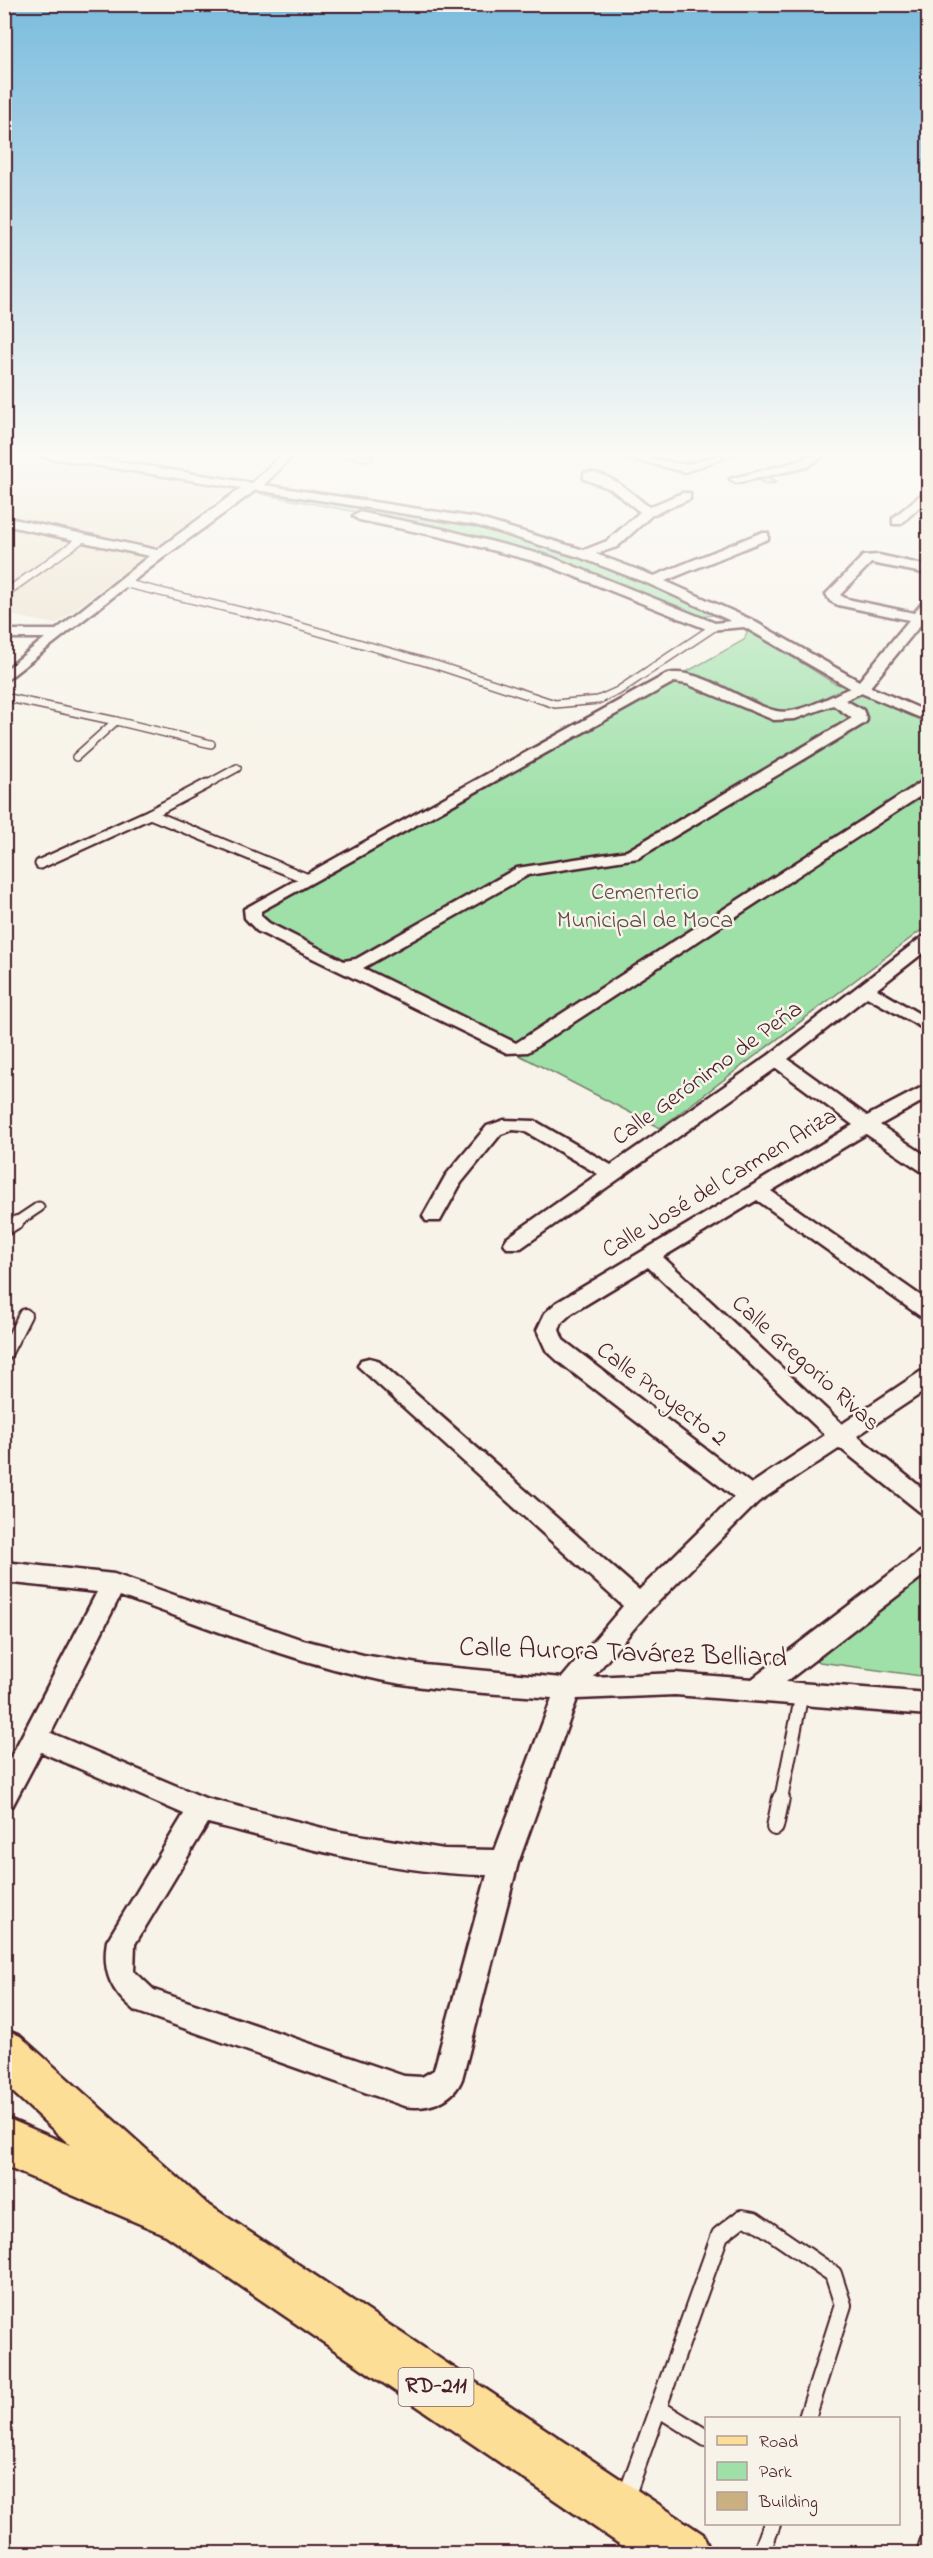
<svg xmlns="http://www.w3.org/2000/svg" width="933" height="2558" font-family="'Indie Flower',sans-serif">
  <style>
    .built { fill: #eadfc9 }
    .green { fill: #9fe0a9; stroke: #74806a; stroke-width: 1.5 }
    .building { fill: #cab081; stroke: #4a1f2b; stroke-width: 1.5 }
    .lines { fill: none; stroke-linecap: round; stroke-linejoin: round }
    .lane-far3-casing { stroke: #4a1f2b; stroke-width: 10 }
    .lane-far2-casing { stroke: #4a1f2b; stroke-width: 13 }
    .lane-far1-casing { stroke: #4a1f2b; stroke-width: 16 }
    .lane-casing { stroke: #4a1f2b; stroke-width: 20 }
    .street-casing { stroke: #4a1f2b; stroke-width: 5 }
    .primary-casing { stroke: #4a1f2b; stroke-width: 5 }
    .lane-far3 { stroke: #f7f3e8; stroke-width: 7 }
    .lane-far2 { stroke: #f7f3e8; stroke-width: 9 }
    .lane-far1 { stroke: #f7f3e8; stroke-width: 12 }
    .lane { stroke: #f7f3e8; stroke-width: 16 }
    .street { fill: #f7f3e8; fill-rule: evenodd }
    .primary { fill: #fcde96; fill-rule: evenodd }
    .labels { text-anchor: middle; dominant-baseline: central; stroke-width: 5; stroke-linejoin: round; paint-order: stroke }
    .shield { fill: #f7f3e8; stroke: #7e5f64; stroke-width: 1.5 }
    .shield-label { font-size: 22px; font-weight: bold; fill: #4a1f2b }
    .park-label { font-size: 24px; fill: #5f4f4a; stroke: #f7f3e8 }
    .street-label { font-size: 24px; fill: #4a1f2b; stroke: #f7f3e8 }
    .near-street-label { font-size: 28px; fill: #4a1f2b; stroke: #f7f3e8 }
  </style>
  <rect width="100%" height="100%" fill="#f7f3e8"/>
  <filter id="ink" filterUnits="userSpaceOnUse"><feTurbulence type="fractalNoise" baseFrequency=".0167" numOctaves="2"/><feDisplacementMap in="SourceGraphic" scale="12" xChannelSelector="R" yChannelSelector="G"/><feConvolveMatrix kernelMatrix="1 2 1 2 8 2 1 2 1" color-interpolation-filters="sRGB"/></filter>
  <g filter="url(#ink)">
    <path class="built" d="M4 453 230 490 56 624 5 614Z"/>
    <g class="green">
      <path d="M266 490 475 523 567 552 723 613 702 617 551 558 446 529 261 494Z"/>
      <path d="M748 629 832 682 928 719V925L660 1128 249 915 744 640Z"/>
      <path d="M928 1573V1677L812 1661Z"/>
    </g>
    <path class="building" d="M765 475 777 482 766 485 755 477Z"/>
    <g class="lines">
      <defs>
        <g id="lane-far3">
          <path d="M348 453 369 457"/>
          <path d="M123 583 270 618 436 665 555 704 598 700 618 691 714 627"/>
          <path d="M4 594 83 538"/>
          <path d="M4 697 116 721 76 757"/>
          <path d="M116 721 211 744"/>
          <path d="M204 786 237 768"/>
        </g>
        <g id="lane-far2">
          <path d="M150 814 207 784"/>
          <path d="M40 864 150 814 308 879"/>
          <path d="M15 1223 39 1207"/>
        </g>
        <g id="lane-far1">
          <path d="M4 1230 17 1222"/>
          <path d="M4 1356 25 1315"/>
          <path d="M781 1799 802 1693"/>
        </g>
        <g id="lane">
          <path d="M775 1827 781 1798"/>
          <path d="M658 2408 706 2438"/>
          <path d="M626 2497 720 2235 742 2218 754 2220 833 2274 843 2305 807 2418"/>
          <path d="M761 2554 772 2524"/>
          <path d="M925 2554 928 2543"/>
        </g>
        <g id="street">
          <path d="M37 453H64L252 483 283 453H295L264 485 477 518 584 550 607 541 640 512 611 489 584 479V473C607 469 632 494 649 507L682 493H690V499L652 515 617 547 596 554 654 576 760 533H768V539L665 581 750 619 859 681 909 620 838 605 830 601 826 594 863 556 879 555 928 566V574L871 563 840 595 847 599 914 613 923 602 928 601 926 618 870 687 928 712V721L861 693 845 700 863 710 867 720 865 723 638 858 528 875 363 968 516 1043 923 781 928 779V791L528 1052 507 1053 257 931 245 918 244 909 667 674C699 666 745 704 776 711 796 716 831 696 850 688L744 627 709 630 541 563 442 537 359 520 353 516 359 512 443 529 551 557 715 623 731 621 649 584 579 557 475 525 256 490 164 557 4 682V671L45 638H4V630H56L149 556 4 525V517L157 550 241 488 43 457ZM674 682 687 684 774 720 795 719 833 705 852 718 627 851 517 868 356 959 344 961 269 923 261 916V911Z"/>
          <path d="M608 453C634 452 657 461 682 464 696 465 716 452 736 453L685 472Z"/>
          <path d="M814 453H828L807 467 736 483 730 479 799 461Z"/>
          <path d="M928 489V499L901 524H893V518Z"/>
          <path d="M928 936V949L877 989 928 1019V1031L867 997 788 1059 867 1116 928 1084V1098L880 1125 928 1157V1172L921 1171 866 1134 771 1191 928 1301V1318L920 1316 757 1200 663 1257 842 1424 920 1372 928 1370V1389L857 1436 928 1493V1515L920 1512 840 1448 758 1502 648 1612 593 1677 675 1673 752 1679 919 1552 928 1549V1572L786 1682 928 1693V1715L675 1695 577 1699 518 1863 462 2079C453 2102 427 2110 404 2106L135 2011C111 1992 102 1972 107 1941L184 1814 41 1752 13 1805 4 1809V1770L97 1592 4 1582V1562L114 1574 303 1640 363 1655 424 1665 562 1678 623 1606 358 1366 361 1360 369 1358 377 1360 639 1590 734 1497 559 1362 546 1350 537 1330 545 1313 556 1303 853 1125 776 1068 521 1248H507L504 1243 507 1238 598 1174 524 1131 513 1130 501 1134 461 1183 440 1221H426L423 1216 446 1175 487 1126 504 1120 535 1121 611 1165 769 1055 922 937ZM648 1267 825 1435 751 1484 563 1340 559 1330 562 1322 572 1313ZM120 1596C200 1624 279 1657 362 1676 424 1691 489 1693 552 1698L495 1850 444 1849 334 1831 205 1798 51 1733ZM208 1823C300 1846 392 1874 487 1875L434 2070 422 2077 404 2076 154 1990 134 1971 135 1944Z"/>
        </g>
        <path id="primary" d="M4 2029 20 2036 206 2203 703 2534 711 2554H634L166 2235 4 2166V2117L70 2145 4 2084Z"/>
      </defs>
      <use href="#lane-far3" class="lane-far3-casing"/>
      <use href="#lane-far2" class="lane-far2-casing"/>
      <use href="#lane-far1" class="lane-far1-casing"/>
      <use href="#lane" class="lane-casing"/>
      <use href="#street" class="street-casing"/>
      <use href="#primary" class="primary-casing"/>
      <use href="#lane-far3" class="lane-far3"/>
      <use href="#lane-far2" class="lane-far2"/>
      <use href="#lane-far1" class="lane-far1"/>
      <use href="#lane" class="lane"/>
      <use href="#street" class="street"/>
      <use href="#primary" class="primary"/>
    </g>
  </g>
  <linearGradient id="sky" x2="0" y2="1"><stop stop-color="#7bbcde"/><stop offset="0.56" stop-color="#fbfaf5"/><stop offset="1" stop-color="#fbfaf5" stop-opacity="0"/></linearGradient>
  <rect width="933" height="811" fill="url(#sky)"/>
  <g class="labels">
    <rect class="shield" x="398.5" y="2368" width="75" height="38" rx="4.5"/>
    <g class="shield-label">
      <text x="436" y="2387">RD-211</text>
    </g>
    <g class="park-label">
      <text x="645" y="893">Cementerio<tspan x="645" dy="28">Municipal de Moca</tspan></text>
    </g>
    <g class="street-label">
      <text transform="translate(708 1074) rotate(-36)">Calle Gerónimo de Peña</text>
      <text transform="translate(720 1184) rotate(-31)">Calle José del Carmen Ariza</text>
      <text transform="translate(805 1364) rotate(42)">Calle Gregorio Rivas</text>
      <text transform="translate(661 1395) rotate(37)">Calle Proyecto 2</text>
    </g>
    <g class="near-street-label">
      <text transform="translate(623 1654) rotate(2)">Calle Aurora Tavárez Belliard</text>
    </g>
  </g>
  <rect width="933" height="2558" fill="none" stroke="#f7f3e8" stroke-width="24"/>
  <rect x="12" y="12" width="909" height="2534" fill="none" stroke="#4a1f2b" stroke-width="2" filter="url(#ink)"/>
  <rect x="705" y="2417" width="195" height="108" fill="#f7f3e8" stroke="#b29e9c" stroke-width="1.5"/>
  <rect x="717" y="2436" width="30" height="9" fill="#fcde96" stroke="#b29e9c" stroke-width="1.5"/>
  <text x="759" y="2447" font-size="18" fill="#4a1f2b">Road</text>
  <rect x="717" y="2462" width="30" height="18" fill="#9fe0a9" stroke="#b29e9c" stroke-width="1.5"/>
  <text x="759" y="2477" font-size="18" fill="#4a1f2b">Park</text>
  <rect x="717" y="2492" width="30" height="18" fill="#cab081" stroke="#b29e9c" stroke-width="1.5"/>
  <text x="759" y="2507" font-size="18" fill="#4a1f2b">Building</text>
</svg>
